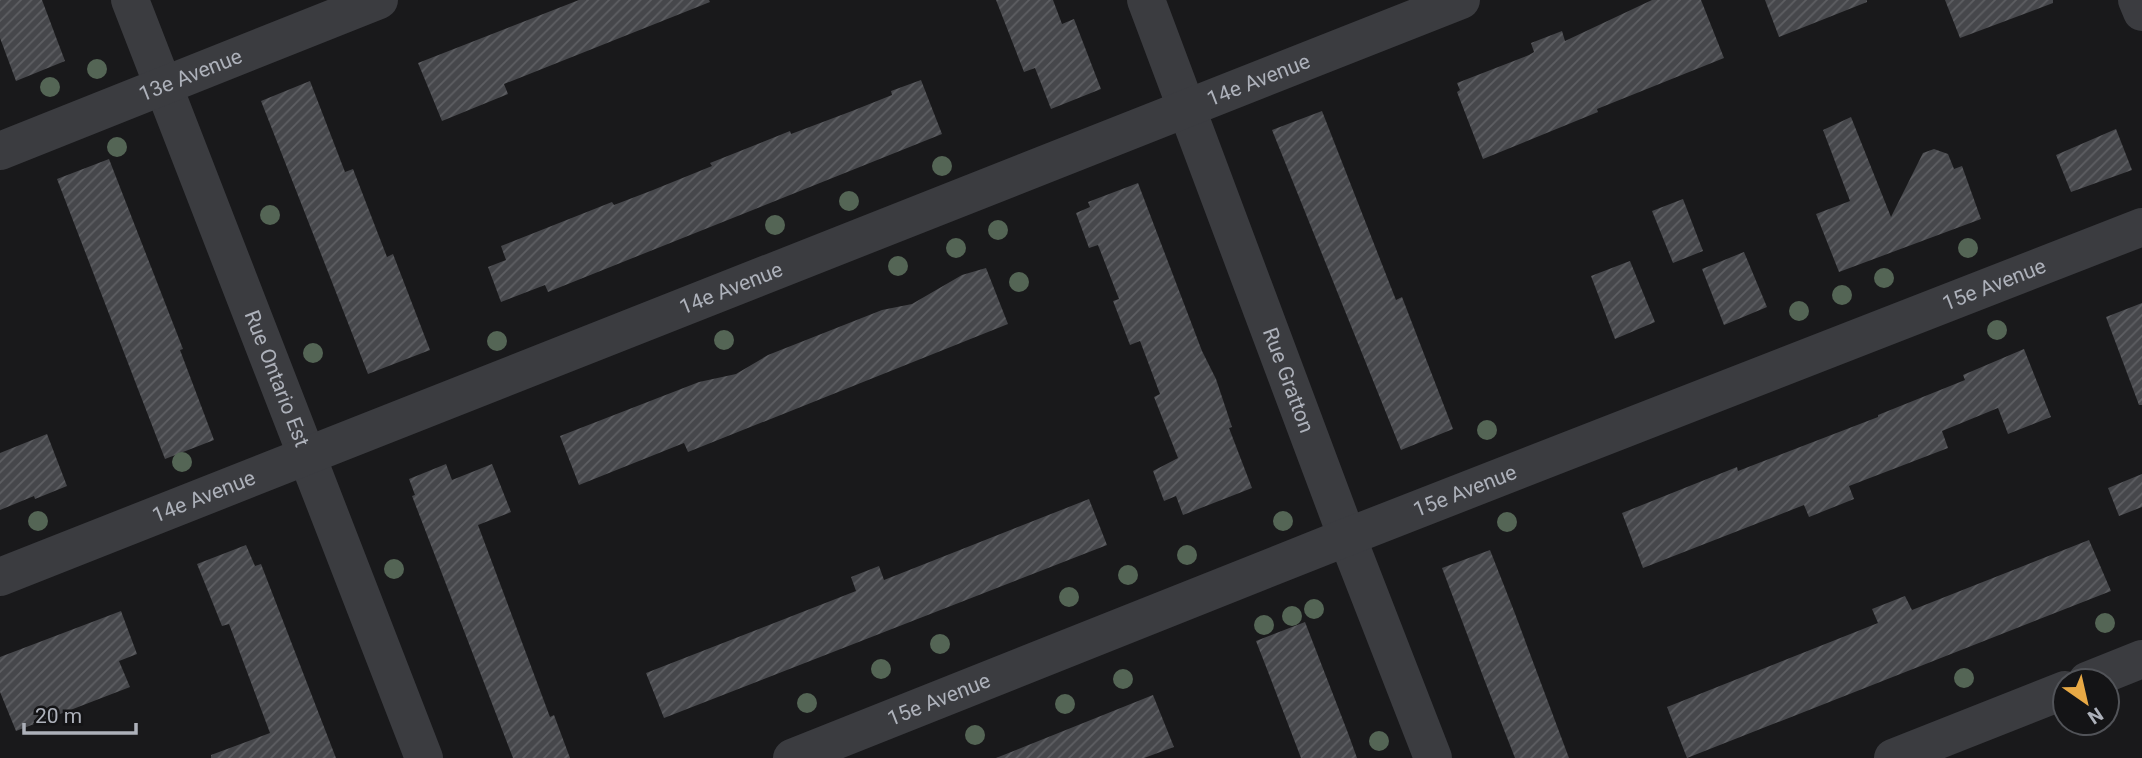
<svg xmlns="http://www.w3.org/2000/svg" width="2142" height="758" font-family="Roboto,sans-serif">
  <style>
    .building { fill: url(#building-hatch) }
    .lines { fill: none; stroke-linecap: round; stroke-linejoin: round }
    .minor { stroke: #3b3c40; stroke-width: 38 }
    .tree { fill: #546555 }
    .labels { text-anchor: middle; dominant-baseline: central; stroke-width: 5; stroke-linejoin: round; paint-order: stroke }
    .street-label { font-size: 21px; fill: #adb1ba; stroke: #141416 }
  </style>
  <defs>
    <pattern id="building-hatch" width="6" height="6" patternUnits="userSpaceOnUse" patternTransform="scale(1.75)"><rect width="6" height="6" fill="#46474b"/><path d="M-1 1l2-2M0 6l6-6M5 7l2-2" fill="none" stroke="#5e5f63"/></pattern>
  </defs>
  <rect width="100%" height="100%" fill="#19191b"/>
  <g class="building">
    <path d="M0 0H42L65 61 16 81 0 38Z"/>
    <path d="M579 0H709L710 2 504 84 508 94 442 121 418 63Z"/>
    <path d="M996 0H1053L1062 24 1074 19 1101 89 1051 109 1035 68 1024 72Z"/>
    <path d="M1652 0H1701L1724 58 1597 109 1598 112 1483 159 1457 92 1460 90 1457 83 1529 55 1534 52 1531 43 1562 31 1565 41Z"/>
    <path d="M1765 0H1867V2L1779 37Z"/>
    <path d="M1945 0H2053V3L1960 38Z"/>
    <path d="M921 80 942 134 548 292 545 285 501 302 488 267 506 260 501 246 612 202 614 205 653 190 712 166 710 163 790 131 791 134 852 111 892 95 891 91Z"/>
    <path d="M310 81 345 172 353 169 387 257 393 254 430 350 368 374 261 101Z"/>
    <path d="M1322 111 1396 300 1402 297 1453 429 1401 450 1272 130Z"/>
    <path d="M1851 117 1891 217 1923 153 1934 149 1948 154 1954 169 1962 166 1981 219 1839 272 1816 214 1850 201 1823 130Z"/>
    <path d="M2116 129 2132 170 2071 192 2056 155Z"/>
    <path d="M109 159 183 349 180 350 214 440 165 459 57 179Z"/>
    <path d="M1138 183 1202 351 1216 379 1232 427 1229 428 1252 488 1183 515 1176 496 1164 501 1153 471 1178 458 1154 397 1160 394 1140 341 1130 345 1113 301 1119 299 1098 245 1089 248 1076 213 1090 207 1088 202Z"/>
    <path d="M1683 199 1703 251 1673 263 1652 211Z"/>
    <path d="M1744 252 1767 307 1724 325 1702 269Z"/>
    <path d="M1630 261 1655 322 1615 339 1591 276Z"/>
    <path d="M986 268 1008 324 688 452 684 443 579 485 560 436 699 382 736 374 768 355 882 310 912 304 962 275Z"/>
    <path d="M2142 303V405H2139L2106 317Z"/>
    <path d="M2024 349 2051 417 2008 434 1998 408 1942 431 1948 448 1849 486 1854 499 1809 517 1804 505 1643 568 1622 513 1737 467 1738 471 1878 417V415L1965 380 1963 375Z"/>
    <path d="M47 434 67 486 35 499 34 496 0 510V453Z"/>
    <path d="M446 464 452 480 492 464 511 512 478 525 550 717 554 715 570 758H513L412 496 415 495 409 479Z"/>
    <path d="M2142 474V507L2119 516 2108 488Z"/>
    <path d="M1089 499 1107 545 664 718 646 673 856 591 851 577 879 566 884 580Z"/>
    <path d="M2089 540 2111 591 1687 758 1667 707 1878 623 1872 609 1905 596 1912 610Z"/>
    <path d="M246 545 255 566 261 564 336 758H211V755L270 733 229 624 222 626 197 564Z"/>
    <path d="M1490 550 1514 611 1569 758H1515L1484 679 1442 568Z"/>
    <path d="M121 611 137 654 119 661 130 687 16 731 0 692V657Z"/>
    <path d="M1305 622 1348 733 1357 758H1301L1270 677 1256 641Z"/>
    <path d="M1153 695 1174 747 1144 758H996Z"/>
  </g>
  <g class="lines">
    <g class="minor">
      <path id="s1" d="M130 0 424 758"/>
      <path id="s2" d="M1146 0 1347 537 1433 758"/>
      <path d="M2137 0 2142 12"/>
      <path id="s3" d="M0 151 379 0"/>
      <path id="s4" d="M0 577 1461 0"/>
      <path d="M2087 681 2142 659"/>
      <path id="s5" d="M792 758 1347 537 2142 227"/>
      <path d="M1893 758 2065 690"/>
    </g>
  </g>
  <g class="tree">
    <circle cx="97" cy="69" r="10"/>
    <circle cx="50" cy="87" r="10"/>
    <circle cx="117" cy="147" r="10"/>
    <circle cx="942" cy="166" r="10"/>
    <circle cx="849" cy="201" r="10"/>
    <circle cx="270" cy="215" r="10"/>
    <circle cx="775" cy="225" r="10"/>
    <circle cx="998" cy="230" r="10"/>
    <circle cx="956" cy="248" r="10"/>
    <circle cx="1968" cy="248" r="10"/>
    <circle cx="898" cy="266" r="10"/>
    <circle cx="1884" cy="278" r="10"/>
    <circle cx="1019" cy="282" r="10"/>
    <circle cx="1842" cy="295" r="10"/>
    <circle cx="1799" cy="311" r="10"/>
    <circle cx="1997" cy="330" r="10"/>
    <circle cx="724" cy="340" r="10"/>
    <circle cx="497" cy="341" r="10"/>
    <circle cx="313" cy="353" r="10"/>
    <circle cx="1487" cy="430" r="10"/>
    <circle cx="182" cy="462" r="10"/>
    <circle cx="38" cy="521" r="10"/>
    <circle cx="1283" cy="521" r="10"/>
    <circle cx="1507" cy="522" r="10"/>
    <circle cx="1187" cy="555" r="10"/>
    <circle cx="394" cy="569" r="10"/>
    <circle cx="1128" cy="575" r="10"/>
    <circle cx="1069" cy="597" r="10"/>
    <circle cx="1314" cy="609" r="10"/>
    <circle cx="1292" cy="616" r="10"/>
    <circle cx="2105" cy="623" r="10"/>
    <circle cx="1264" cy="625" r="10"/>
    <circle cx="940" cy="644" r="10"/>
    <circle cx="881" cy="669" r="10"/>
    <circle cx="1964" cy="678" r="10"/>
    <circle cx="1123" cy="679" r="10"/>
    <circle cx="807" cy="703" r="10"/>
    <circle cx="1065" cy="704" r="10"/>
    <circle cx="975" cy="735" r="10"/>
    <circle cx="1379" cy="741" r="10"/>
  </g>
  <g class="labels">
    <g class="street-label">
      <text stroke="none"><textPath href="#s3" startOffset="205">13e Avenue</textPath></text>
      <text stroke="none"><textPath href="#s4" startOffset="1353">14e Avenue</textPath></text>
      <text stroke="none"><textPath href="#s5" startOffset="1292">15e Avenue</textPath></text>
      <text stroke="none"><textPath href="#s4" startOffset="786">14e Avenue</textPath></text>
      <text stroke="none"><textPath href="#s1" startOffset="406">Rue Ontario Est</textPath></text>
      <text stroke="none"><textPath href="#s2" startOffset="406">Rue Gratton</textPath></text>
      <text stroke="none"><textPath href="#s5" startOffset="724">15e Avenue</textPath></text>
      <text stroke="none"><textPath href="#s4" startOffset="219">14e Avenue</textPath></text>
      <text stroke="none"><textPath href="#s5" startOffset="158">15e Avenue</textPath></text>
    </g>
  </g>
  <g transform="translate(2086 702) rotate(146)"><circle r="33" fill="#141416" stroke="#515358" stroke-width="2"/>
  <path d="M0-5L12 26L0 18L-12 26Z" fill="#e8a945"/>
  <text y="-10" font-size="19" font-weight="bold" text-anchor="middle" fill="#adb1ba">N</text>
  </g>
  <path d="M24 723v10h112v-10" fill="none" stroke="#adb1ba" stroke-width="3.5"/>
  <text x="35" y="723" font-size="21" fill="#adb1ba" stroke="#141416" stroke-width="5" paint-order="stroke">20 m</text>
</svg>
